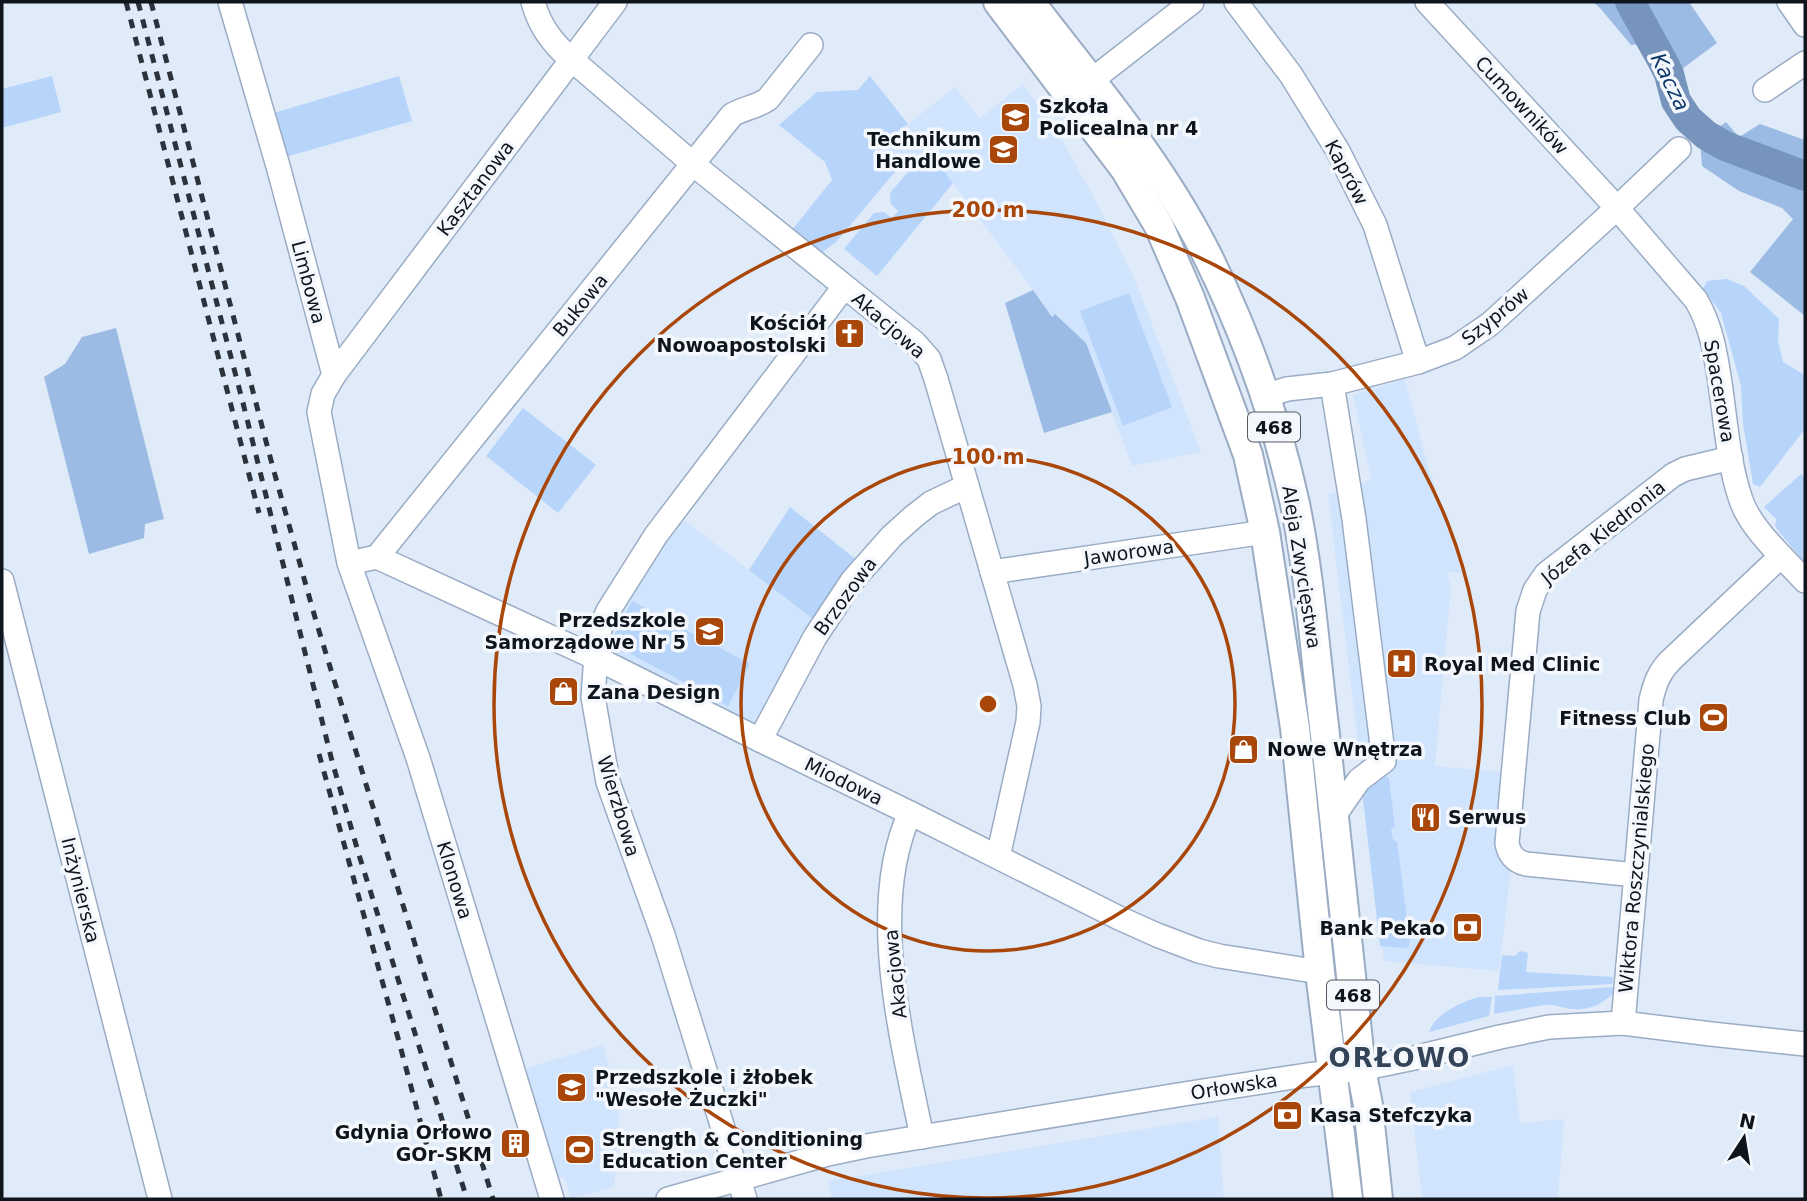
<svg xmlns="http://www.w3.org/2000/svg" width="1807" height="1201" font-family="'DejaVu Sans',sans-serif">
  <style>
    .built { fill: #d1e4fd }
    .green { fill: #b7d4fa }
    .forest { fill: #9cbbe4 }
    .lines { fill: none; stroke-linecap: round; stroke-linejoin: round }
    .river { stroke: #7795bc; stroke-width: 30 }
    .minor-casing { stroke: #9aacc4; stroke-width: 26 }
    .major-casing { stroke: #9aacc4; stroke-width: 32 }
    .minor { stroke: #fff; stroke-width: 23 }
    .major { stroke: #fff; stroke-width: 28 }
    .rail { stroke: #2b323b; stroke-width: 5; stroke-dasharray: 9 9; stroke-linecap: butt }
    .ring { fill: none; stroke: #a94609; stroke-width: 3.5 }
    .labels { text-anchor: middle; dominant-baseline: central; stroke-width: 7; stroke-linejoin: round; paint-order: stroke }
    .shield { fill: #f4f8fd; stroke: #535960; stroke-width: 2 }
    .shield-label { font-size: 18px; font-weight: bold; fill: #0e151d }
    .street-label { font-size: 19px; fill: #0e151d; stroke: #f4f8fd }
    .poi-label { font-size: 19px; font-weight: bold; fill: #0e151d; stroke: #f4f8fd; text-anchor: start }
    .water-label { font-size: 21px; font-style: italic; fill: #0f396b; stroke: #f4f8fd }
    .district-label { font-size: 26px; font-weight: bold; letter-spacing: 2px; fill: #344458; stroke: #f4f8fd }
    .centre { fill: #a94609; stroke: #f4f8fd; stroke-width: 3.5 }
    .ring-label { font-size: 21px; text-anchor: middle; font-weight: bold; fill: #a94609; stroke: #f4f8fd; stroke-width: 7; stroke-linejoin: round; paint-order: stroke }
  </style>
  <rect width="100%" height="100%" fill="#e0ebfa"/>
  <g class="built">
    <path d="M1023 84 1058 133 1097 203 1135 280 1201 452 1132 466 1112 412 1106 413 1111 411 1086 343 1055 314 1052 317 1033 290 933 157 907 173 875 150 955 87 980 118Z"/>
    <path d="M1405 379 1427 463 1462 573 1447 572 1451 587 1435 766 1504 772 1497 852 1511 869 1499 971 1384 961 1328 494 1371 480 1353 395Z"/>
    <path d="M679 516 816 621 757 728 608 653 603 641 662 540Z"/>
    <path d="M603 1045 620 1104 614 1187 571 1199 565 1178 555 1176 523 1069Z"/>
    <path d="M1513 1065 1520 1123 1564 1119 1558 1199H1444L1422 1198 1410 1092Z"/>
    <path d="M1218 1117 1224 1199H832L828 1181Z"/>
  </g>
  <g class="green">
    <path d="M52 76 61 112 2 128V89Z"/>
    <path d="M399 76 412 121 282 158 270 114Z"/>
    <path d="M870 76 908 124 875 149 899 167 836 242 821 253 792 230 832 180 825 162 779 125 817 92 858 90Z"/>
    <path d="M933 156 953 183 877 276 844 249 874 213 884 212 892 218 898 211 891 204 890 193 907 173Z"/>
    <path d="M1727 279 1744 286 1779 319 1778 341 1783 362 1805 375V429L1760 487 1753 484 1743 423 1741 386 1721 313 1703 289 1707 281Z"/>
    <path d="M1129 293 1172 407 1123 426 1080 311Z"/>
    <path d="M523 408 596 465 558 513 486 456Z"/>
    <path d="M1801 474 1805 478V563L1776 528 1775 524 1777 520 1764 507Z"/>
    <path d="M790 507 858 561 816 621 749 570Z"/>
    <path d="M632 601 750 664 728 706 610 643Z"/>
    <path d="M1383 776 1389 778 1395 827 1391 828 1393 840 1397 842 1410 941 1408 948 1380 946 1362 790Z"/>
    <path d="M1520 951 1528 953 1526 972 1613 977 1612 984 1498 990 1502 955 1515 956Z"/>
    <path d="M1614 987 1613 994C1600 1005 1590 1010 1572 1009 1562 1008 1554 1004 1544 1005L1494 1014 1495 996Z"/>
    <path d="M1479 997H1492L1489 1016 1429 1032C1435 1014 1461 1002 1479 997Z"/>
  </g>
  <g class="forest">
    <path d="M1593 2H1689L1717 43 1682 69 1663 41 1631 45 1600 8Z"/>
    <path d="M1726 122 1739 137 1760 124 1805 140V316L1750 272 1793 219 1782 208 1739 191 1702 166 1700 140Z"/>
    <path d="M1033 290 1052 317 1055 314 1086 343 1112 412 1044 433 1005 303Z"/>
    <path d="M116 328 164 519 145 524 144 538 89 554 44 377 65 364 82 337Z"/>
  </g>
  <g class="lines">
    <path class="river" d="M1630 2 1663 62 1669 74 1676 101 1688 119 1706 135 1725 146 1805 176"/>
    <defs>
      <g id="minor">
        <path d="M230 2 278 166 334 375"/>
        <path d="M533 2C539 23 548 37 564 53L699 169 915 343 929 359 936 379 1025 685 1029 706 1028 722 998 857"/>
        <path d="M1236 2 1291 75 1338 151 1375 225 1418 362"/>
        <path d="M1427 2 1617 208 1696 300C1709 322 1714 345 1718 370 1725 411 1727 458 1740 497 1749 528 1784 558 1805 581"/>
        <path d="M1789 2 1805 25"/>
        <path d="M1092 80 1192 2"/>
        <path d="M1765 90 1805 63"/>
        <path d="M1332 384 1354 519 1384 761 1359 780 1334 816"/>
        <path d="M1265 396 1287 389 1332 384 1418 362 1455 348 1490 324 1617 208 1679 149"/>
        <path d="M377 557 596 658 760 740 910 813 1119 918 1157 935 1199 951 1219 956 1320 972"/>
        <path d="M363 560 377 557 732 115C744 108 757 107 768 99L811 45"/>
        <path d="M992 572 1265 532"/>
        <path d="M2 581 160 1199"/>
        <path d="M760 740 815 637 852 581 892 536 913 517 931 503 967 486"/>
        <path d="M910 813C867 907 902 1039 922 1137"/>
        <path d="M1636 875 1526 864C1515 861 1509 855 1507 843L1528 611 1535 590 1546 574 1673 475 1685 469 1731 458"/>
        <path d="M1623 1023 1651 700C1655 683 1659 672 1671 660L1781 556"/>
        <path d="M552 1199 418 758 349 563 319 412 323 394 334 375 615 2"/>
        <path d="M668 1199 828 1154 866 1146 1184 1094 1307 1075 1361 1069 1414 1058 1500 1037 1549 1027 1623 1023 1711 1034 1805 1044"/>
        <path d="M745 1199 663 935 608 782 593 697 597 641 601 626 608 611 656 535 844 287"/>
      </g>
      <g id="major">
        <path d="M998 2 1125 169 1159 226 1190 298 1248 455 1265 532 1295 728 1320 972 1348 1199"/>
        <path d="M1030 2C1092 83 1158 159 1205 251 1245 331 1276 417 1295 504 1310 577 1315 652 1324 726 1337 840 1348 954 1361 1069L1368 1105 1378 1199"/>
      </g>
    </defs>
    <use href="#minor" class="minor-casing"/>
    <use href="#major" class="major-casing"/>
    <use href="#minor" class="minor"/>
    <use href="#major" class="major"/>
    <g class="rail">
      <path d="M126 2 259 513"/>
      <path d="M138 2 243 403 332 761 359 855 467 1199"/>
      <path d="M151 2 273 468 316 621 493 1199"/>
      <path d="M319 754 398 1038 441 1199"/>
    </g>
  </g>
  <g class="ring">
    <circle cx="988" cy="704" r="247"/>
    <circle cx="988" cy="704" r="494"/>
  </g>
  <defs>
    <symbol id="university-square" viewBox="-11 -11 22 22"><rect x="-9" y="-9" width="18" height="18" rx="4" fill="#a94609" stroke="#f4f8fd"/><path d="M0-5L7-2L0 1L-7-2ZM-4 1L0 2.5L4 1V4Q0 6-4 4Z" fill="#fff"/></symbol>
    <symbol id="school-square" viewBox="-11 -11 22 22"><rect x="-9" y="-9" width="18" height="18" rx="4" fill="#a94609" stroke="#f4f8fd"/><path d="M0-5L7-2L0 1L-7-2ZM-4 1L0 2.5L4 1V4Q0 6-4 4Z" fill="#fff"/></symbol>
    <symbol id="church-square" viewBox="-11 -11 22 22"><rect x="-9" y="-9" width="18" height="18" rx="4" fill="#a94609" stroke="#f4f8fd"/><path d="M-1.2-6h2.4v3.5h3.3v2.4h-3.3V6h-2.4V-.1h-3.3v-2.4h3.3Z" fill="#fff"/></symbol>
    <symbol id="hospital-square" viewBox="-11 -11 22 22"><rect x="-9" y="-9" width="18" height="18" rx="4" fill="#a94609" stroke="#f4f8fd"/><path d="M-5-5h3v3.5h4V-5h3V5h-3V1.5h-4V5h-3Z" fill="#fff"/></symbol>
    <symbol id="shop-square" viewBox="-11 -11 22 22"><rect x="-9" y="-9" width="18" height="18" rx="4" fill="#a94609" stroke="#f4f8fd"/><path d="M-5-2.5h2.3a2.7 3.5 0 0 1 5.4 0H5L5.5 6h-11ZM-1.5-2.5h3a1.5 2.3 0 0 0-3 0Z" fill="#fff"/></symbol>
    <symbol id="stadium-square" viewBox="-11 -11 22 22"><rect x="-9" y="-9" width="18" height="18" rx="4" fill="#a94609" stroke="#f4f8fd"/><path d="M0-5a6.5 5 0 1 0 0 10a6.5 5 0 1 0 0-10ZM-3.5-1.8h7v3.6h-7Z" fill="#fff"/></symbol>
    <symbol id="restaurant-square" viewBox="-11 -11 22 22"><rect x="-9" y="-9" width="18" height="18" rx="4" fill="#a94609" stroke="#f4f8fd"/><path d="M-5-6h1v4h1v-4h1v4h1v-4h1v5L-1.5 .5V6h-2V.5L-5-1ZM5-6V6H3V1.5H1.5Q1.5-4 5-6Z" fill="#fff"/></symbol>
    <symbol id="bank-square" viewBox="-11 -11 22 22"><rect x="-9" y="-9" width="18" height="18" rx="4" fill="#a94609" stroke="#f4f8fd"/><path d="M-6-4H6V4H-6ZM0-2.3a2.3 2.3 0 1 0 0 4.6a2.3 2.3 0 1 0 0-4.6Z" fill="#fff"/></symbol>
    <symbol id="building-square" viewBox="-11 -11 22 22"><rect x="-9" y="-9" width="18" height="18" rx="4" fill="#a94609" stroke="#f4f8fd"/><path d="M-4-6H4V6H1V3H-1V6H-4ZM-2.5-4.3h1.7v1.8h-1.7ZM.8-4.3h1.7v1.8H.8ZM-2.5-1h1.7V.8h-1.7ZM.8-1h1.7V.8H.8Z" fill="#fff"/></symbol>
  </defs>
  <g fill-rule="evenodd">
    <use href="#university-square" x="998" y="100" width="35" height="35"/>
    <use href="#school-square" x="986" y="132" width="35" height="35"/>
    <use href="#church-square" x="832" y="316" width="35" height="35"/>
    <use href="#school-square" x="692" y="614" width="35" height="35"/>
    <use href="#hospital-square" x="1384" y="646" width="35" height="35"/>
    <use href="#shop-square" x="546" y="674" width="35" height="35"/>
    <use href="#stadium-square" x="1696" y="700" width="35" height="35"/>
    <use href="#shop-square" x="1226" y="732" width="35" height="35"/>
    <use href="#restaurant-square" x="1408" y="800" width="35" height="35"/>
    <use href="#bank-square" x="1450" y="910" width="35" height="35"/>
    <use href="#school-square" x="554" y="1070" width="35" height="35"/>
    <use href="#bank-square" x="1270" y="1098" width="35" height="35"/>
    <use href="#building-square" x="498" y="1126" width="35" height="35"/>
    <use href="#stadium-square" x="562" y="1132" width="35" height="35"/>
  </g>
  <g class="labels">
    <g class="shield">
      <rect x="1248" y="412.5" width="52" height="29" rx="5"/>
      <rect x="1327" y="980.5" width="52" height="29" rx="5"/>
    </g>
    <g class="shield-label">
      <text x="1274" y="427">468</text>
      <text x="1353" y="995">468</text>
    </g>
    <g class="street-label">
      <text transform="translate(1522 105) rotate(47)">Cumowników</text>
      <text transform="translate(1347 172) rotate(62)">Kaprów</text>
      <text transform="translate(475 188) rotate(-53)">Kasztanowa</text>
      <text transform="translate(309 282) rotate(75)">Limbowa</text>
      <text transform="translate(580 305) rotate(-51)">Bukowa</text>
      <text transform="translate(1495 316) rotate(-39)">Szyprów</text>
      <text transform="translate(889 325) rotate(41)">Akacjowa</text>
      <text transform="translate(1720 391) rotate(80)">Spacerowa</text>
      <text transform="translate(1603 532) rotate(-39)">Józefa Kiedronia</text>
      <text transform="translate(1129 552) rotate(-8)">Jaworowa</text>
      <text transform="translate(1302 567) rotate(81)">Aleja Zwycięstwa</text>
      <text transform="translate(845 596) rotate(-54)">Brzozowa</text>
      <text transform="translate(844 781) rotate(26)">Miodowa</text>
      <text transform="translate(619 806) rotate(73)">Wierzbowa</text>
      <text transform="translate(1636 868) rotate(-85)">Wiktora Roszczynialskiego</text>
      <text transform="translate(455 880) rotate(73)">Klonowa</text>
      <text transform="translate(81 890) rotate(76)">Inżynierska</text>
      <text transform="translate(895 974) rotate(-96)">Akacjowa</text>
      <text transform="translate(1234 1086) rotate(-9)">Orłowska</text>
    </g>
    <g class="poi-label">
      <text x="1039" y="106">Szkoła<tspan x="1039" dy="22">Policealna nr 4</tspan></text>
      <text x="981" y="139" text-anchor="end">Technikum<tspan x="981" dy="22">Handlowe</tspan></text>
      <text x="826" y="323" text-anchor="end">Kościół<tspan x="826" dy="22">Nowoapostolski</tspan></text>
      <text x="686" y="620" text-anchor="end">Przedszkole<tspan x="686" dy="22">Samorządowe Nr 5</tspan></text>
      <text x="1424" y="664">Royal Med Clinic</text>
      <text x="587" y="692">Zana Design</text>
      <text x="1691" y="718" text-anchor="end">Fitness Club</text>
      <text x="1267" y="749">Nowe Wnętrza</text>
      <text x="1448" y="817">Serwus</text>
      <text x="1445" y="928" text-anchor="end">Bank Pekao</text>
      <text x="595" y="1077">Przedszkole i żłobek<tspan x="595" dy="22">"Wesołe Żuczki"</tspan></text>
      <text x="1310" y="1115">Kasa Stefczyka</text>
      <text x="492" y="1132" text-anchor="end">Gdynia Orłowo<tspan x="492" dy="22">GOr-SKM</tspan></text>
      <text x="602" y="1139">Strength &amp; Conditioning<tspan x="602" dy="22">Education Center</tspan></text>
    </g>
    <g class="water-label">
      <text transform="translate(1670 82) rotate(64)">Kacza</text>
    </g>
    <g class="district-label">
      <text x="1400" y="1058">ORŁOWO</text>
    </g>
  </g>
  <circle cx="988" cy="704" r="10" class="centre"/>
  <g class="ring-label">
    <text x="988" y="217">200 m</text>
    <text x="988" y="464">100 m</text>
  </g>
  <rect width="1807" height="1201" fill="none" stroke="#0e151d" stroke-width="7"/>
  <g transform="translate(1744 1138) rotate(12)" stroke="#f4f8fd" stroke-width="5" paint-order="stroke">
  <path d="M0-5L12 26L0 18L-12 26Z" fill="#0e151d"/>
  <text y="-10" font-size="19" font-weight="bold" text-anchor="middle" fill="#0e151d">N</text>
  </g>
</svg>
